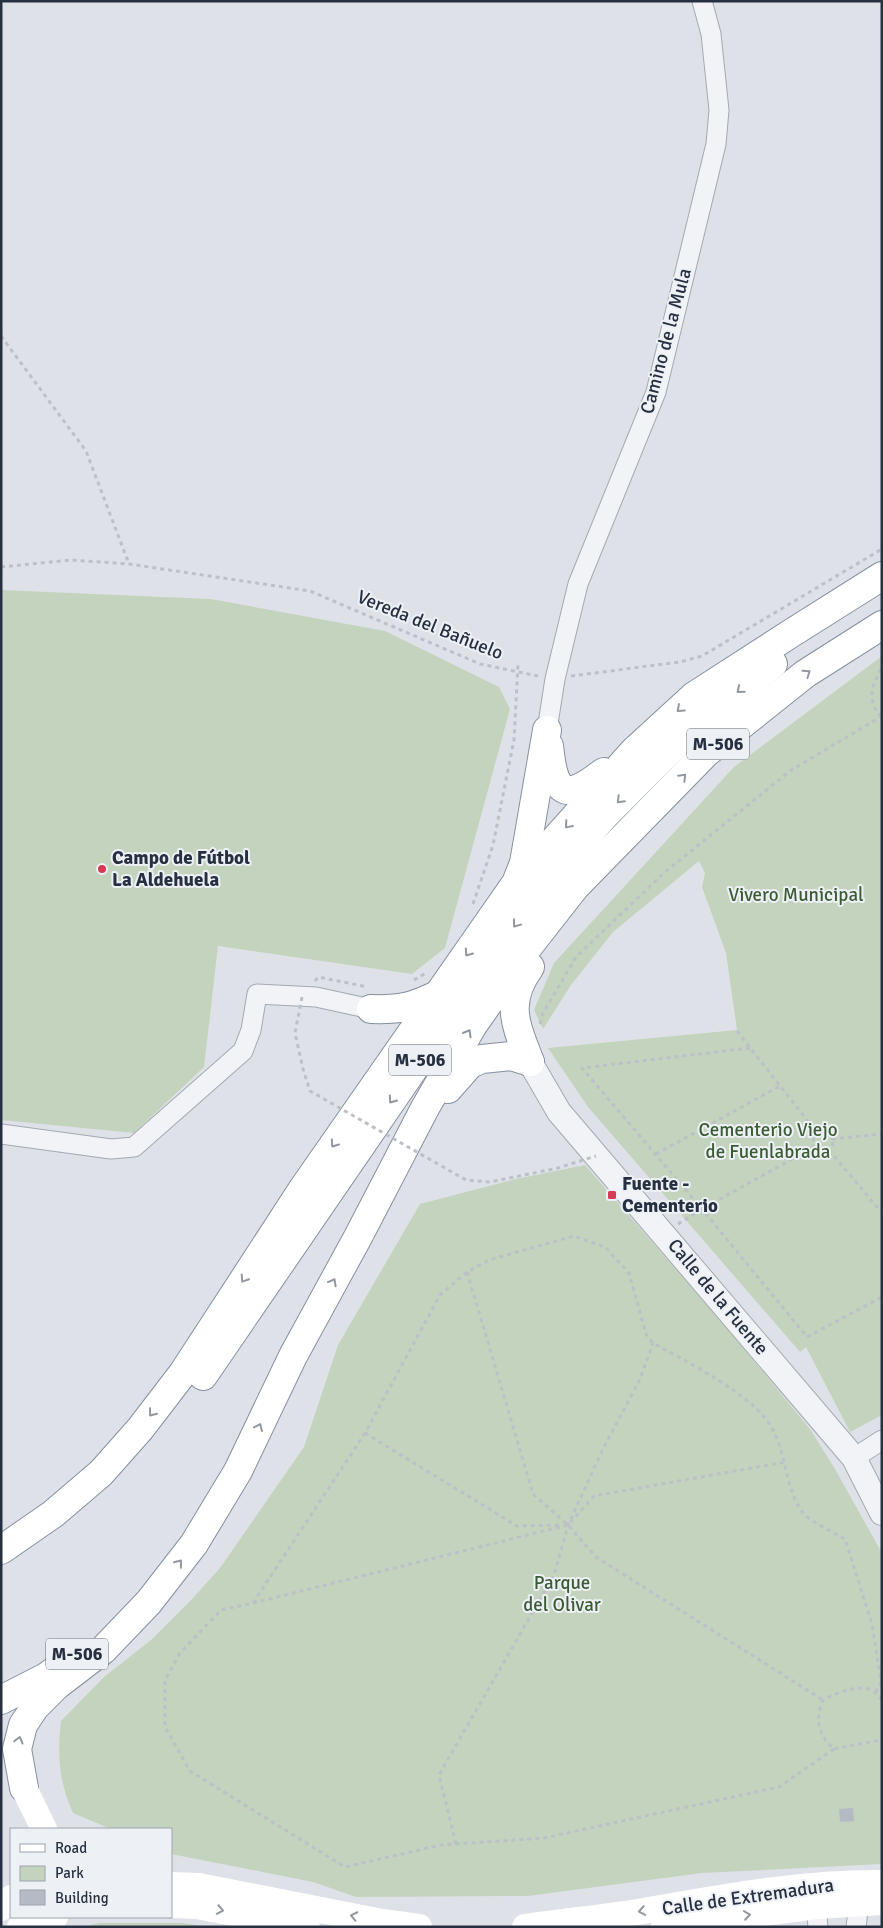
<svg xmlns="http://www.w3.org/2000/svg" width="883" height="1928" font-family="Signika,sans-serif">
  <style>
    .green { fill: #c4d3be }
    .building { fill: #b5bbc5 }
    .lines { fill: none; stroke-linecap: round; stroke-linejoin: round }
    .minor-casing { stroke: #a3a9b2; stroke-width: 21 }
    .tertiary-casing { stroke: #a3a9b2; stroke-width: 26 }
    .motorway-casing { stroke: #8490a0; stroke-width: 30 }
    .path { stroke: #bcc0c7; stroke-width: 3; stroke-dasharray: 4 4; stroke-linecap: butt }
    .minor { stroke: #f1f3f6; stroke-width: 19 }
    .tertiary { stroke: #f1f3f6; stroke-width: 24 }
    .secondary { stroke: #fff; stroke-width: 26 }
    .motorway { stroke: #fff; stroke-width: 28 }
    .path-bridge { stroke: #bcc0c7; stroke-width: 3; stroke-dasharray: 4 4; stroke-linecap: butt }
    .oneway { stroke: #9298a0 }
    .poi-dot { fill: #d53b55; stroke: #edf1f6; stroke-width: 2 }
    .labels { text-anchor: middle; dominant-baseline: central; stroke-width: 4; stroke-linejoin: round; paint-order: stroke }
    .shield { fill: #edf1f6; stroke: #626a77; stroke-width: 1 }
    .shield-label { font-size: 18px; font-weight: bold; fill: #263040 }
    .street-label { font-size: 19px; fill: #263040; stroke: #edf1f6 }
    .poi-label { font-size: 19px; font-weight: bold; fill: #263040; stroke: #edf1f6; text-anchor: start }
    .park-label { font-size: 19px; fill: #3b5c33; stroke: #edf1f6 }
  </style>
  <rect width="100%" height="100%" fill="#dee2e8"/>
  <g class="green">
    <path d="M1 590 211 599 385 631 499 687 510 709 445 948 412 974 218 946 204 1067 134 1133 1 1120Z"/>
    <path d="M882 656V1415L850 1432 806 1347 800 1352 588 1107 548 1048 737 1030 726 953 702 887 705 873 699 861 613 932 571 985 543 1029 534 1010 554 963 734 767Z"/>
    <path d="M585 1165 720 1320 810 1429 835 1469 882 1553V1864L702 1873 528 1896 356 1897 313 1882 171 1854V1829H111L73 1813C59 1782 57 1755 61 1721L104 1677 151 1640 193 1598 220 1568 304 1447 338 1345 420 1204 516 1179Z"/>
    <path d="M100 1923H181L211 1927H82Z"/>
  </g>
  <path class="building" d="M853 1808 854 1821 840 1822 839 1809Z"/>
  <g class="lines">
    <defs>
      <g id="minor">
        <path d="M547 730 555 679 578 584 656 392 716 144 719 110 711 34 702 1"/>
        <path d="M1 1134 111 1149 134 1147 243 1051 251 1030 257 994 316 997 371 1009"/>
        <path d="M854 1458 882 1440"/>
        <path d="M816 1906 818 1927"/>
        <path d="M856 1927 859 1903"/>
      </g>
      <path id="tertiary" d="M530 1062 559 1112 854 1458 882 1513"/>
      <g id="motorway">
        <path d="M549 746C551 759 552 794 573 790 584 788 595 778 604 772"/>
        <path d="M518 878 524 863 547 730"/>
        <path d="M530 967C504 1003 516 1025 530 1062"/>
        <path d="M371 1009C401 1010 412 1007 439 994"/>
        <path d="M448 1089 470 1064 482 1059 511 1056 530 1062"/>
        <path d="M203 1376 447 1020 504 940 555 872 606 814 677 743 773 664"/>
        <path d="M1 1550 53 1514 101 1473 140 1429 183 1373 304 1187 516 883 634 751 694 696 790 634 882 576"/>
        <path d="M1 1700 46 1677 61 1666"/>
        <path d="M24 1788 17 1749 23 1725 35 1707 56 1686 103 1650 149 1602 194 1544 238 1471 293 1356 358 1237 425 1108 473 1025 528 947 575 887 706 753 805 674 882 625"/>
      </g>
    </defs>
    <use href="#minor" class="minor-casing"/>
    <use href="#tertiary" class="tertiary-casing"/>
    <use href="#motorway" class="motorway-casing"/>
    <g class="path">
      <path d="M1 336 86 451 129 564"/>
      <path d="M1 567 71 560 129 564 310 591 480 664 538 676"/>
      <path d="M571 676 680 662 702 656 882 549"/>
      <path d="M881 717C866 699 872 686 882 667"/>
      <path d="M473 904 493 845 514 740 518 664"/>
      <path d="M414 980 426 973"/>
      <path d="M315 981 318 977 368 987"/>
      <path d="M540 1024 543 1013 576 957 665 872 790 771 882 716"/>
      <path d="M737 1031 817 1133"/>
      <path d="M750 1048 582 1068 702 1209 807 1337 882 1297"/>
      <circle cx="823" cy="1142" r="10"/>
      <path d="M832 1139 882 1134"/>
      <path d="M829 1150 882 1213"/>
      <path d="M656 1154 780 1086"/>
      <path d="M678 1224 702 1209 814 1147"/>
      <path d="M467 1272 533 1494 568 1525 596 1557 823 1700"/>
      <path d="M365 1433 517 1526 562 1525"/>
      <path d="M253 1603 568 1525 594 1496 786 1462"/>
      <path d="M882 1700C877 1694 871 1688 863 1688 855 1687 828 1695 823 1701 821 1703 820 1708 819 1712 817 1728 822 1738 834 1749L880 1740 882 1738"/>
      <path d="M834 1749 779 1787 544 1838 441 1845 345 1867 190 1771 165 1727V1680L180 1653 221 1610 253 1603 365 1433 440 1295 467 1272 489 1260 574 1236 605 1247 629 1273 646 1334 653 1343C688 1363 754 1394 773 1430 787 1456 785 1489 803 1513 808 1520 836 1534 845 1539L872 1624 881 1682 876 1692"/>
      <path d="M456 1844 439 1775 554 1575 568 1525 603 1449 640 1379 653 1343"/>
    </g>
    <use href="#minor" class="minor"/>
    <use href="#tertiary" class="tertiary"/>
    <g class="secondary">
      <path d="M24 1788 44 1829"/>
      <path d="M171 1885 199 1886 382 1922 419 1927"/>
      <path d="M171 1905 197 1906 307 1927"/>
      <path d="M1 1908 11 1898"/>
      <path d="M20 1927 55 1917"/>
      <path d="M525 1927C561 1922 596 1918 631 1913 714 1899 798 1882 882 1883"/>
      <path d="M664 1927 816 1906 882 1902"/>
    </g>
    <use href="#motorway" class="motorway"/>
    <path class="path-bridge" d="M302 997 295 1033 303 1069 310 1091 466 1180 490 1182 558 1168 596 1156"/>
  </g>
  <defs><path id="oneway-chevron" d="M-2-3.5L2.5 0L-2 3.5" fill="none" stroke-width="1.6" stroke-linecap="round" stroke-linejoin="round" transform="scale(1.25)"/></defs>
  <g class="oneway">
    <use href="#oneway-chevron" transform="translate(807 673) rotate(-35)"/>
    <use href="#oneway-chevron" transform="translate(740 690) rotate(140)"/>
    <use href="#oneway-chevron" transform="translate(680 709) rotate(138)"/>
    <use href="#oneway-chevron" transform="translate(683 777) rotate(-45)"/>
    <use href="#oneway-chevron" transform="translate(620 800) rotate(135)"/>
    <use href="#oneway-chevron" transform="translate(568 825) rotate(131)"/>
    <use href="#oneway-chevron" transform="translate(516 924) rotate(127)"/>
    <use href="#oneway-chevron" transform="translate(468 953) rotate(125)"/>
    <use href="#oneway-chevron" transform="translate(468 1033) rotate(-60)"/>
    <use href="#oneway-chevron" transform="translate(392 1100) rotate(125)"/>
    <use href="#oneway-chevron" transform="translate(334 1144) rotate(125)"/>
    <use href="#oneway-chevron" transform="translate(244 1279) rotate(123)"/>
    <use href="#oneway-chevron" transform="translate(333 1282) rotate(-61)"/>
    <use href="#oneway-chevron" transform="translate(152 1413) rotate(128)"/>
    <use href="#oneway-chevron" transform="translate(259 1427) rotate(-65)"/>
    <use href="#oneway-chevron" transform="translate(179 1563) rotate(-52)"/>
    <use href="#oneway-chevron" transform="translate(19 1740) rotate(-75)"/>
    <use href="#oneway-chevron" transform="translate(220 1910) rotate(11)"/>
    <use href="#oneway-chevron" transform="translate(642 1911) rotate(170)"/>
    <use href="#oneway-chevron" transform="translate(747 1915) rotate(-8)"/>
    <use href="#oneway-chevron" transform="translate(354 1916) rotate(-168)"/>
  </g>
  <g class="poi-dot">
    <circle cx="102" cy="869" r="5"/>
    <rect x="607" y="1190" width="10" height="10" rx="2.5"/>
  </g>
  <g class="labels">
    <g class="shield">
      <rect x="687" y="728.5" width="62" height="31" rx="4"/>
      <rect x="389" y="1044.5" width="62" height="31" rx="4"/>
      <rect x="46" y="1638.5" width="62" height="31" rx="4"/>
    </g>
    <g class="shield-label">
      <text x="718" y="744">M-506</text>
      <text x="420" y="1060">M-506</text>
      <text x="77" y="1654">M-506</text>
    </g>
    <g class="street-label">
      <text transform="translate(666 341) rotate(-75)">Camino de la Mula</text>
      <text transform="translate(430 625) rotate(22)">Vereda del Bañuelo</text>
      <text transform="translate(718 1297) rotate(50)">Calle de la Fuente</text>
      <text transform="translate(748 1897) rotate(-8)">Calle de Extremadura</text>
    </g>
    <g class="poi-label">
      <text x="112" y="858">Campo de Fútbol<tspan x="112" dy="22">La Aldehuela</tspan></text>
      <text x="622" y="1184">Fuente -<tspan x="622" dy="22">Cementerio</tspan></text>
    </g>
    <g class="park-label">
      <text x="796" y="895">Vivero Municipal</text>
      <text x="768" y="1130">Cementerio Viejo<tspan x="768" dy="22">de Fuenlabrada</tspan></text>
      <text x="562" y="1583">Parque<tspan x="562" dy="22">del Olivar</tspan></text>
    </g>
  </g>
  <rect width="883" height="1928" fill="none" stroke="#263040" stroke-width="5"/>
  <rect x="10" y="1828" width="162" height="90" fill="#edf1f6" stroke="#9da4ad"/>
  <rect x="20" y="1844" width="25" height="8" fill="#ffffff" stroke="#9da4ad"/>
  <text x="55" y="1853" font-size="15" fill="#263040">Road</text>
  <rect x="20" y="1866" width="25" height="15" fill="#c4d3be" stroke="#9da4ad"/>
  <text x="55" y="1878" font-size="15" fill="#263040">Park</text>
  <rect x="20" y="1890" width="25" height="15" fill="#b5bbc5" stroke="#9da4ad"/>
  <text x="55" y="1903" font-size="15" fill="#263040">Building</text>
</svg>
